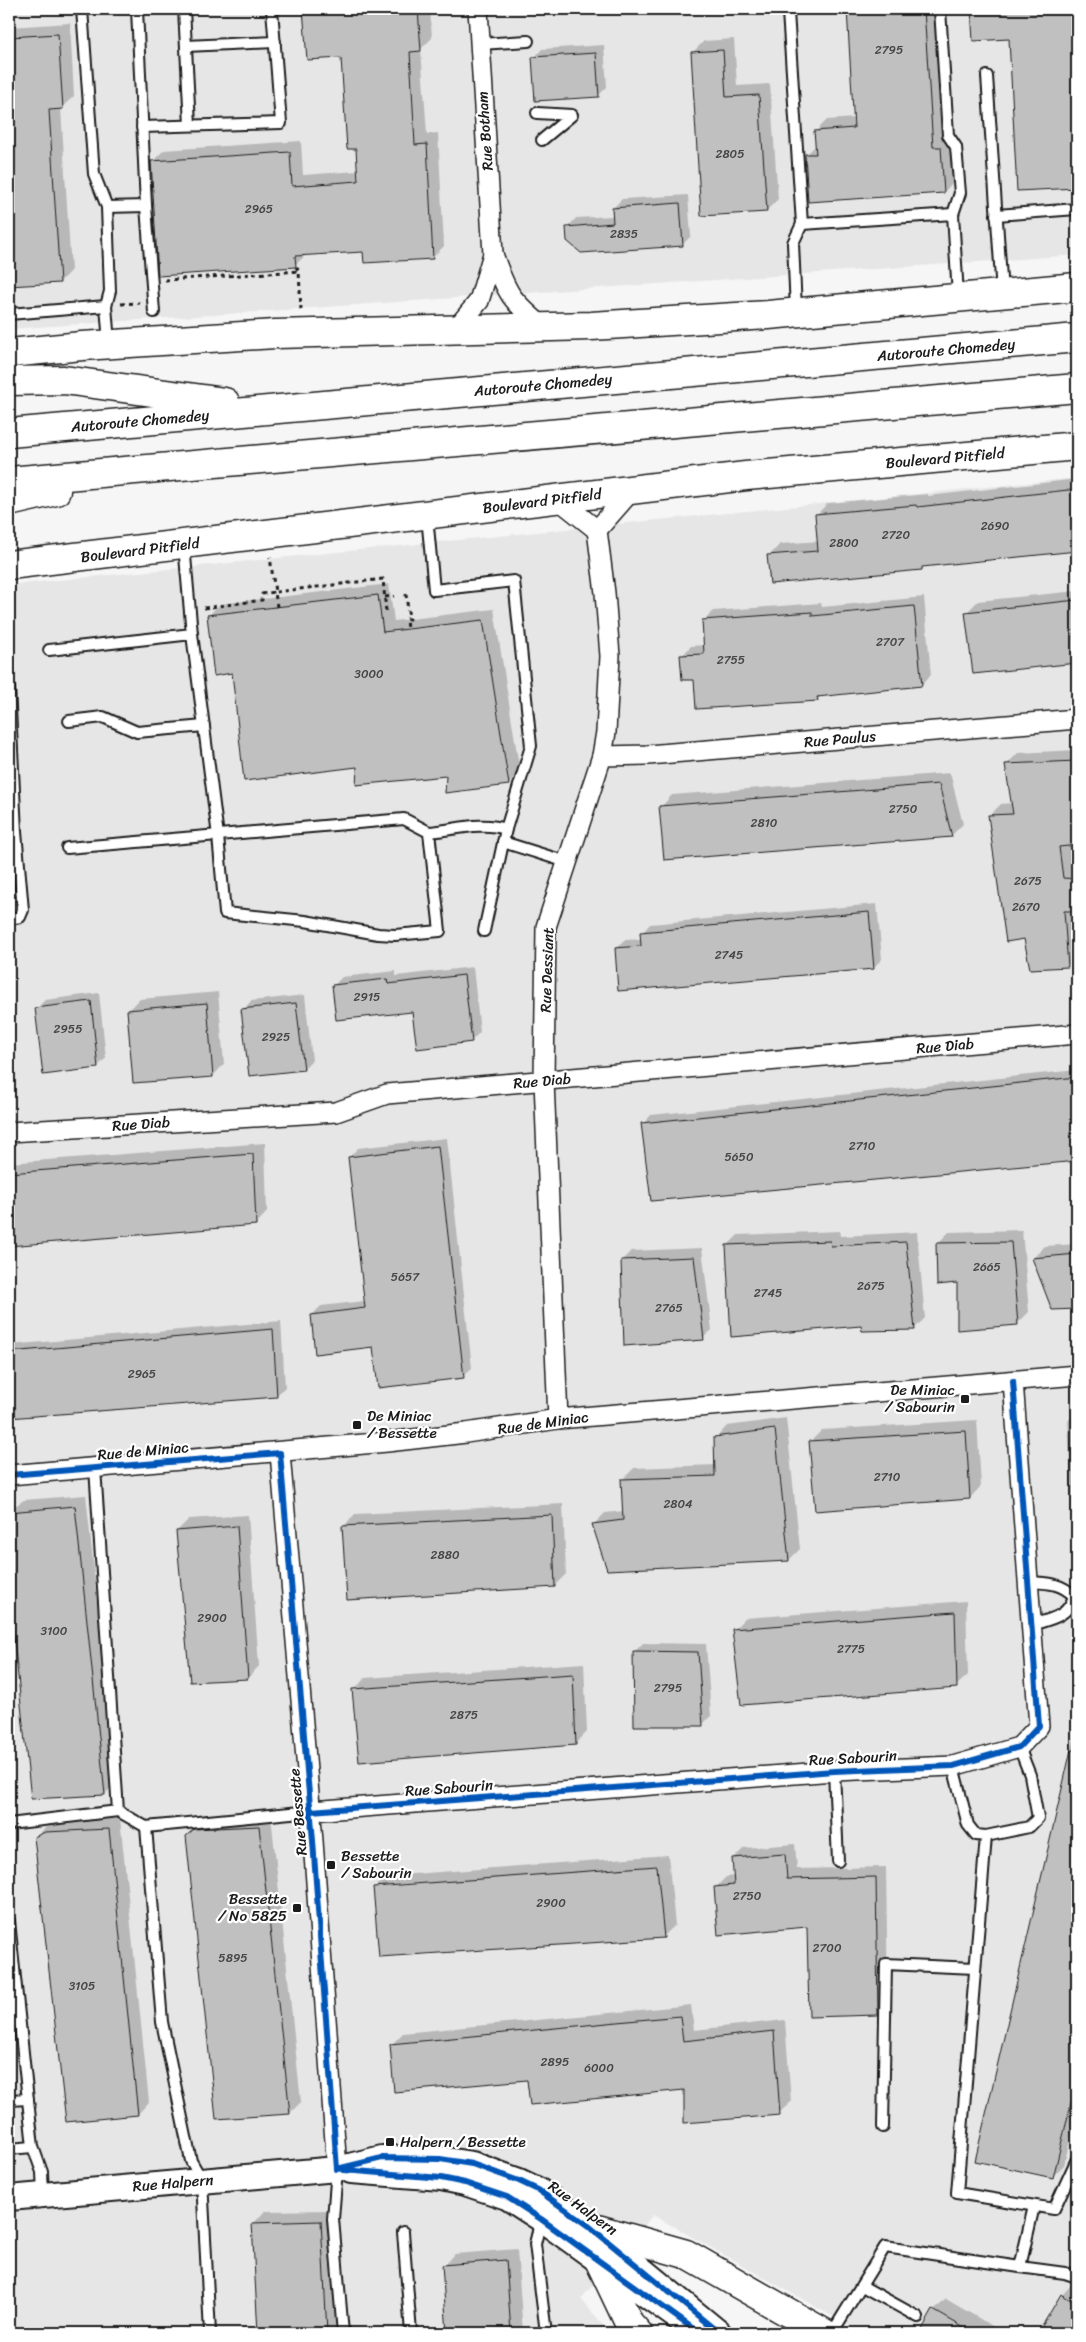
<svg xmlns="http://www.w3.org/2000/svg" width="1086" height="2342" font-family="Sriracha,sans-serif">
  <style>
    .built { fill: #e6e6e6 }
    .shadow { fill: #0003 }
    .building { fill: #c0c0c0; stroke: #1c1c1c }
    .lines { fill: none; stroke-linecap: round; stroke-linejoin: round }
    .service-casing { stroke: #1c1c1c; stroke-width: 14 }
    .minor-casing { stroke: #1c1c1c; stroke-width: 22 }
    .tertiary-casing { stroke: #1c1c1c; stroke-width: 28 }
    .secondary-casing { stroke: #1c1c1c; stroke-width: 31 }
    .primary-casing { stroke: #1c1c1c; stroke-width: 31 }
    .motorway-casing { stroke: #1c1c1c; stroke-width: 31 }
    .path { stroke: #1c1c1c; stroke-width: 3; stroke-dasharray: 4 4; stroke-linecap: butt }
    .service { stroke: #fff; stroke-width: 10 }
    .minor { stroke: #fff; stroke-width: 19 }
    .tertiary { stroke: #fff; stroke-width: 24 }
    .secondary { stroke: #fff; stroke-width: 28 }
    .primary { stroke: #fff; stroke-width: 28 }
    .motorway { stroke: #fff; stroke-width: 28 }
    .cycleway-casing { stroke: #fff; stroke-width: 9 }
    .cycleway { stroke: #0057b8; stroke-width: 6 }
    .poi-dot { fill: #1c1c1c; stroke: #fff; stroke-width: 2 }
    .labels { text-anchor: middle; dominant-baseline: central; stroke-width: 4.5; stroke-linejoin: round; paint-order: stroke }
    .number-label { font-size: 12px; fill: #454545 }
    .street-label { font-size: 15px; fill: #1c1c1c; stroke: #fff }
    .poi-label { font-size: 15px; fill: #1c1c1c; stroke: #fff; text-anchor: start }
  </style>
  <rect width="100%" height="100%" fill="#f6f6f6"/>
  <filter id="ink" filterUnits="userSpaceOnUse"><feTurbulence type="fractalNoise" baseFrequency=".02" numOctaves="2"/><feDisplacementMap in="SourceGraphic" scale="10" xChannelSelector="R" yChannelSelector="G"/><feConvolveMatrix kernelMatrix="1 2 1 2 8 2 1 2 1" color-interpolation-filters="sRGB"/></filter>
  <g filter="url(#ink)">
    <g class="built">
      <path d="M9 9H1077V255L9 329Z"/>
      <path d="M1077 478V2333H862L653 2215 581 2299 610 2333H9V585Z"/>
    </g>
    <g class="shadow">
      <path d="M305 9H430L432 38 421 49 427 134 438 133 444 246 433 257 364 250 307 254 295 265 152 162 164 150 301 141 303 175 358 171 357 148 342 56 308 59Z"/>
      <path d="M848 9H936L953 136 955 180 944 192 806 155 817 144 816 131 827 120 855 118Z"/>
      <path d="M972 9H1077V187L1018 190 1010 37 974 40Z"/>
      <path d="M70 23 74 96 61 108 71 270 60 282 9 285V27Z"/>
      <path d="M734 39 737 86 770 84 778 199 766 211 692 53 704 41Z"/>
      <path d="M604 45 607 87 598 96 534 58 542 49Z"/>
      <path d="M688 195 691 236 682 245 568 227 576 218 613 216V208L622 199Z"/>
      <path d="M1077 479V550L926 565 921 569 769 556 780 544 819 541 817 514 828 503 928 494V496Z"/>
      <path d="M389 584 394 621 494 609 520 772 509 784 447 774 358 765 233 672 208 616 220 604Z"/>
      <path d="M1077 591V661L974 673 966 613 978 601Z"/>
      <path d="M924 597 931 675 921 685 822 695 817 700 696 678 682 656 691 646 705 645 704 621 713 611 821 603 822 607Z"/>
      <path d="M1077 750V843L1072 844 1074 867H1077V956L1068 965 1025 938 989 816 1001 804 1013 803 1007 764 1018 753Z"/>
      <path d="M950 773 963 824 952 835 665 859 661 807 672 795Z"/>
      <path d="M877 904 882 959 873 968 616 949 625 940 642 939V933L650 924Z"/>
      <path d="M473 967 480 1032 471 1041 414 1010 333 986 342 977 396 971V976Z"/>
      <path d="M218 992 224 1064 213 1076 129 1010 140 999Z"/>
      <path d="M99 993 106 1058 97 1067 37 1008 45 1000Z"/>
      <path d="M305 995 312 1060 303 1069 243 1010 251 1001Z"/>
      <path d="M1077 1070V1160L652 1199 643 1124 651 1115Z"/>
      <path d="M447 1138 472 1368 463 1376 374 1346 312 1315 321 1306 365 1301 349 1157 358 1148Z"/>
      <path d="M265 1143 267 1212 256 1224 9 1244V1163Z"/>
      <path d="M1022 1230 1029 1312 1017 1324 958 1282 938 1243 949 1232Z"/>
      <path d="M840 1231 841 1236 917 1232 925 1318 914 1329 862 1325 727 1246 738 1235Z"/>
      <path d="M1077 1244V1307L1053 1309 1033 1258 1045 1246Z"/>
      <path d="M702 1248 712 1330 703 1338 622 1260 631 1251Z"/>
      <path d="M281 1321 285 1387 277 1395 9 1417V1345Z"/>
      <path d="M1077 1411V1506H1072L1068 1421Z"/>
      <path d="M786 1418 800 1549 789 1560 593 1525 605 1513 624 1511 622 1480 634 1468 716 1465V1438L727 1426Z"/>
      <path d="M977 1420 981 1486 970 1498 810 1442 822 1430Z"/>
      <path d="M86 1495 116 1782 105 1794 32 1798 9 1581V1510L24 1500Z"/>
      <path d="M563 1504 566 1574 555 1585 344 1526 355 1514Z"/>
      <path d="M248 1515 259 1666 248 1678 177 1531 189 1519Z"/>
      <path d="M966 1601 968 1675 956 1686 733 1630 745 1618Z"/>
      <path d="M643 1643 706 1644 711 1716 702 1725 634 1652Z"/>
      <path d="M584 1663 587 1732 575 1744 354 1690 365 1678Z"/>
      <path d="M1077 1726V2111L1064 2165 1053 2176 976 2160Z"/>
      <path d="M271 1815 301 2102 290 2113 187 1837 199 1825Z"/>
      <path d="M120 1818 149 2102 138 2114 35 1838 47 1826 57 1821Z"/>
      <path d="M795 1844 797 1869 886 1867 888 2004 878 2014 808 1926 716 1887 726 1877 734 1876 733 1859 744 1848Z"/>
      <path d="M668 1855 675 1925 663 1937 374 1888 386 1876Z"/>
      <path d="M691 2005 694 2030 785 2020 791 2102 779 2113 686 2089 528 2079 391 2045 403 2033Z"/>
      <path d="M332 2210 339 2333H260L254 2223 265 2211Z"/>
      <path d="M517 2249 523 2333H448L444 2266 455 2254Z"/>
      <path d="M1073 2283 1077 2285V2333H1039L1062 2295Z"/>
      <path d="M946 2299 1004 2333H921L934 2311Z"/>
    </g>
    <g class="building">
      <path d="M303 9H418L421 51 410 52 415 145 427 144 433 259 364 263 363 252 295 256 296 267 158 276 151 161 290 152 292 186 358 181 356 149H347L341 58 307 60Z"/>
      <path d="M847 9H924L933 147H941L944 193 808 202 805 154H816L814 131 854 128Z"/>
      <path d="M971 9H1077V188L1017 191 1009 39 973 41Z"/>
      <path d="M58 34 63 109 49 110 60 283 9 286V37Z"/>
      <path d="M723 50 726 97 759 95 767 212 701 216 691 52Z"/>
      <path d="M596 53 599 97 535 101 532 57Z"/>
      <path d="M680 203 683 246 581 253 567 241 566 227 613 223 612 208Z"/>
      <path d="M1077 489V551L922 567V570L770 584 767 555 818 551 815 514 916 505 917 507Z"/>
      <path d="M378 595 383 632 483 620 509 785 445 793 446 776 356 785 357 767 244 781 232 673 214 676 207 615Z"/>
      <path d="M1077 600V663L973 674 965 612Z"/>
      <path d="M914 606 922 686 817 697 818 701 696 709 694 680H682L680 655 704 654 702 620 812 612V616Z"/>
      <path d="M1077 761V845L1059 847 1063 878 1077 879V911H1064L1068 967 1030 969 1024 939 1006 942 988 815 1013 814 1005 764Z"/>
      <path d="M939 784 952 837 664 860 659 806Z"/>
      <path d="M869 912 874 969 618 991 615 948 641 946 640 932Z"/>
      <path d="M464 975 472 1042 417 1049 412 1012 336 1020 332 985 387 979 388 984Z"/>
      <path d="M91 1001 98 1068 43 1075 35 1008Z"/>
      <path d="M207 1003 213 1077 133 1083 127 1010Z"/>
      <path d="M296 1003 304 1070 249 1076 241 1009Z"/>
      <path d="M1077 1077V1161L651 1201 641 1123Z"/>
      <path d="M438 1146 464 1378 378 1388 373 1347 315 1354 311 1315 365 1308 348 1157Z"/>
      <path d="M253 1154 256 1225 9 1246V1173Z"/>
      <path d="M830 1241 831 1246 906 1242 915 1330 862 1331 861 1326 731 1337 726 1245Z"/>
      <path d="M1011 1242 1018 1325 957 1330V1283L937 1285 936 1243Z"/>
      <path d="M1077 1254V1309L1052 1310 1032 1258Z"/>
      <path d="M694 1257 704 1340 624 1346 621 1260Z"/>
      <path d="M273 1329 277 1397 9 1418V1352Z"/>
      <path d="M775 1429 789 1561 607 1570 592 1524 623 1520 621 1479 715 1476 714 1437Z"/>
      <path d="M966 1431 970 1499 815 1511 809 1441Z"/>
      <path d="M75 1506 105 1795 31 1799 9 1592V1512Z"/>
      <path d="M552 1515 555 1587 347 1600 342 1526Z"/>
      <path d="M237 1526 248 1679 190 1682 176 1531Z"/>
      <path d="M955 1612 957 1688 741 1705 732 1629Z"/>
      <path d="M633 1651 698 1652 703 1726H634Z"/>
      <path d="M573 1674 576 1745 359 1762 352 1689Z"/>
      <path d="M1071 1750H1077V2078L1053 2178 975 2161Z"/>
      <path d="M259 1826 290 2114 216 2119 186 1836 194 1829Z"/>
      <path d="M109 1829 138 2115 66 2122 34 1837 45 1832Z"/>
      <path d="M785 1854 787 1879 876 1877 878 2015 809 2017 807 1927 718 1935 714 1887 734 1885 732 1858Z"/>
      <path d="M657 1866 664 1938 379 1957 373 1887Z"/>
      <path d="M680 2016 683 2041 774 2031 780 2115 684 2123V2090L530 2105 527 2080 394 2092 390 2044Z"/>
      <path d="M321 2221 327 2333H258L252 2223Z"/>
      <path d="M506 2260 511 2333H447L442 2265Z"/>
      <path d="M1061 2294 1077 2304V2333H1038Z"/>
      <path d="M933 2310 973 2333H920Z"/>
    </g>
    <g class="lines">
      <defs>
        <g id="service">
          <path d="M82 9 94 174 107 207 110 291 106 306"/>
          <path d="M137 9 146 206 154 312"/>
          <path d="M184 9 190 125"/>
          <path d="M789 9 788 12 802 224 793 243 796 310"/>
          <path d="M940 9 948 135 956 147 960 193 953 214 958 296"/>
          <path d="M480 44 528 41"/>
          <path d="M186 46 275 42"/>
          <path d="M987 76 1002 293"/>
          <path d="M537 113 572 115 542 140"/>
          <path d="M142 127 281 123 272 9"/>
          <path d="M107 207 146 206"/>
          <path d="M996 215 1077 209"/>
          <path d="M802 224 953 214"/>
          <path d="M9 314 106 306 109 343"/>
          <path d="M427 516 434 590 514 581 531 746 506 829 484 931"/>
          <path d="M192 634 218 836 225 913 305 921 378 934 395 935 440 931 429 832C454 830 482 821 506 829"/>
          <path d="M49 650 192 634 184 545"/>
          <path d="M9 687 16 832 23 910 20 917 9 919"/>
          <path d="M69 721 103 717 137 732 204 726"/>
          <path d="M503 842 567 862"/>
          <path d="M67 848 404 819 429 832"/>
          <path d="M1028 1582C1046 1583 1060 1582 1074 1596 1068 1617 1051 1619 1031 1625"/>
          <path d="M953 1766 968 1825 976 1835 986 1836 957 2193 1054 2209 1077 2159"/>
          <path d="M834 1771 838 1861"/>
          <path d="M118 1811 146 1827 311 1811"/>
          <path d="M9 1824 118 1811 95 1468"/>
          <path d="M146 1827 162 2022 191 2161 202 2180 210 2333"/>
          <path d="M986 1836 1029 1827 1038 1818 1030 1775 1019 1747"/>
          <path d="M9 1921 33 2147 42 2172 43 2195"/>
          <path d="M9 2100 28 2099"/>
          <path d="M883 2127 886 1964 975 1968"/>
          <path d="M9 2149 33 2147"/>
          <path d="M337 2169 333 2219 343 2333"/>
          <path d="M541 2219 535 2244 546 2333"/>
          <path d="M403 2232 411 2333"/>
          <path d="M1020 2267 1065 2273 1077 2277"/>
          <path d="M862 2286 918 2317"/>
          <path d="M832 2333 885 2247 1020 2267 1034 2206"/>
        </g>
        <g id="minor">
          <path d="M478 9 493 254C507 295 511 300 544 328"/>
          <path d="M455 330 479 301 493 254"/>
          <path d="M558 499 597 530 605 593 610 656 606 732 602 756 546 927 544 1081 558 1419"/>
          <path d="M597 530 632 490"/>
          <path d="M602 756 648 755 1077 719"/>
          <path d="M9 1132 336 1112 387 1094 1077 1034"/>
          <path d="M280 1453 313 1841 337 2169"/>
          <path d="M9 1475 387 1442 466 1433 558 1419 1077 1375"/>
          <path d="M311 1811 834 1771 953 1766 1019 1747 1039 1726 1013 1381"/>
        </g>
        <g id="tertiary">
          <path d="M351 2171 441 2178 465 2183 507 2197 541 2219 678 2318"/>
          <path d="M9 2198 337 2169 382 2158 440 2159 472 2164 519 2181 538 2190 590 2227 719 2333"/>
        </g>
        <g id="secondary">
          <path d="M9 353 82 346 275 334 591 326 768 315 1077 287"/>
          <path d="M9 565 746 476 1077 446"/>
        </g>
        <g id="primary">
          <path d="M590 2227 686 2254 824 2333"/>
          <path d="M599 2260 629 2323 638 2333"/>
        </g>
        <g id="motorway">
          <path d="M9 381 64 380 225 402"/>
          <path d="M9 433 1077 338"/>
          <path d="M9 481 1077 388"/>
          <path d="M9 502 56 491"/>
        </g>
      </defs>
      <use href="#service" class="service-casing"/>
      <use href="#minor" class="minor-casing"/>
      <use href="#tertiary" class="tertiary-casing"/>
      <use href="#secondary" class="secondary-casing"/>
      <use href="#primary" class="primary-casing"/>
      <use href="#motorway" class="motorway-casing"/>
      <g class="path">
        <path d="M296 267 299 271 301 310"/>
        <path d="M165 280 299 271"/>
        <path d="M121 304 140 303"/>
        <path d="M406 594 409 619H406L407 629"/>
        <path d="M385 597 394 596"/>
        <path d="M277 607 275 592 383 579 386 612"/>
        <path d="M204 608 262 600V594L275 592 270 557"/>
      </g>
      <use href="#service" class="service"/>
      <use href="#minor" class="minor"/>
      <use href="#tertiary" class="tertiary"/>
      <use href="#secondary" class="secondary"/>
      <use href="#primary" class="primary"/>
      <use href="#motorway" class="motorway"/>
      <defs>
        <g id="cycleway">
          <path d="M9 1475 280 1453 313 1841 337 2169"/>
          <path d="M311 1811 834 1771 953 1766 1019 1747 1039 1726 1013 1381"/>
          <path d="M337 2169 382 2158 440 2159 472 2164 519 2181 538 2190 590 2227 719 2333"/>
          <path d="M344 2170 441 2178 465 2183 507 2197 541 2219 699 2333"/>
        </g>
      </defs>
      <use href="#cycleway" class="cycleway-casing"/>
      <use href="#cycleway" class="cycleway"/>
    </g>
  </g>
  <g class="poi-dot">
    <rect x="960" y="1394" width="10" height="10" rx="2.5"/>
    <rect x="352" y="1420" width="10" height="10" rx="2.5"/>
    <rect x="326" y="1860" width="10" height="10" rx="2.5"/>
    <rect x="292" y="1903" width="10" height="10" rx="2.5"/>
    <rect x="385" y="2137" width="10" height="10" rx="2.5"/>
  </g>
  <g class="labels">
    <g class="number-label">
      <text x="889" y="50">2795</text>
      <text x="730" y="154">2805</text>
      <text x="259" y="209">2965</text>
      <text x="624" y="234">2835</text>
      <text x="995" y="526">2690</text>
      <text x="896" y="535">2720</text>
      <text x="844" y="543">2800</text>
      <text x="890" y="642">2707</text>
      <text x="731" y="660">2755</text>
      <text x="369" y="674">3000</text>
      <text x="903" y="809">2750</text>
      <text x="764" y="823">2810</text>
      <text x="1028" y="881">2675</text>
      <text x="1026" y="907">2670</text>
      <text x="729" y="955">2745</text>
      <text x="367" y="997">2915</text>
      <text x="68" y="1029">2955</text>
      <text x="276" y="1037">2925</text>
      <text x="862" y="1146">2710</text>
      <text x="739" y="1157">5650</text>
      <text x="987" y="1267">2665</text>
      <text x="405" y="1277">5657</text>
      <text x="871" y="1286">2675</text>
      <text x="768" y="1293">2745</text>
      <text x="669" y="1308">2765</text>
      <text x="142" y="1374">2965</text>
      <text x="887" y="1477">2710</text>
      <text x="678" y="1504">2804</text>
      <text x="445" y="1555">2880</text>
      <text x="212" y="1618">2900</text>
      <text x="54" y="1631">3100</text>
      <text x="851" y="1649">2775</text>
      <text x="668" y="1688">2795</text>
      <text x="464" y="1715">2875</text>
      <text x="747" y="1896">2750</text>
      <text x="551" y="1903">2900</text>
      <text x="827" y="1948">2700</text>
      <text x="233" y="1958">5895</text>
      <text x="82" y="1986">3105</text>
      <text x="555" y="2062">2895</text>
      <text x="599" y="2068">6000</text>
    </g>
    <g class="street-label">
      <text transform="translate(485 131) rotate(-94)">Rue Botham</text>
      <text transform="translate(946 350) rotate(-5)">Autoroute Chomedey</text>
      <text transform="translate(543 385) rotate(-5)">Autoroute Chomedey</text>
      <text transform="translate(140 421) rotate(-5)">Autoroute Chomedey</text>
      <text transform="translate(945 458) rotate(-5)">Boulevard Pitfield</text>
      <text transform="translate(542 501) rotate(-7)">Boulevard Pitfield</text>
      <text transform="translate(140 550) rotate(-7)">Boulevard Pitfield</text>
      <text transform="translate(840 739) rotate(-5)">Rue Paulus</text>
      <text transform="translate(547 970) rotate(-88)">Rue Dessiant</text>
      <text transform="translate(945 1046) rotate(-5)">Rue Diab</text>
      <text transform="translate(542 1081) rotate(-5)">Rue Diab</text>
      <text transform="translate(141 1124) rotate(-4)">Rue Diab</text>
      <text transform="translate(543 1423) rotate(-8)">Rue de Miniac</text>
      <text transform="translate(143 1451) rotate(-5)">Rue de Miniac</text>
      <text transform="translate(853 1758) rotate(-3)">Rue Sabourin</text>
      <text transform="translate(449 1788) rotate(-4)">Rue Sabourin</text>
      <text transform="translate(298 1812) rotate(-95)">Rue Bessette</text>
      <text transform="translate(173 2183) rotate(-5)">Rue Halpern</text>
      <text transform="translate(583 2208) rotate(36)">Rue Halpern</text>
    </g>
    <g class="poi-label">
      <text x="955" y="1390" text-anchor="end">De Miniac<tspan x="955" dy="17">/ Sabourin</tspan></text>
      <text x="367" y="1416">De Miniac<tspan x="367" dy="17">/ Bessette</tspan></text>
      <text x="341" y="1856">Bessette<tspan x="341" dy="17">/ Sabourin</tspan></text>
      <text x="287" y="1899" text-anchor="end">Bessette<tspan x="287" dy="17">/ No 5825</tspan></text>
      <text x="400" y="2142">Halpern / Bessette</text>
    </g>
  </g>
  <rect width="1086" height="2342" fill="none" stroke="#fff" stroke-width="30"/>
  <rect x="15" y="15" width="1056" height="2312" fill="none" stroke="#1c1c1c" stroke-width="2" filter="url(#ink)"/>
</svg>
